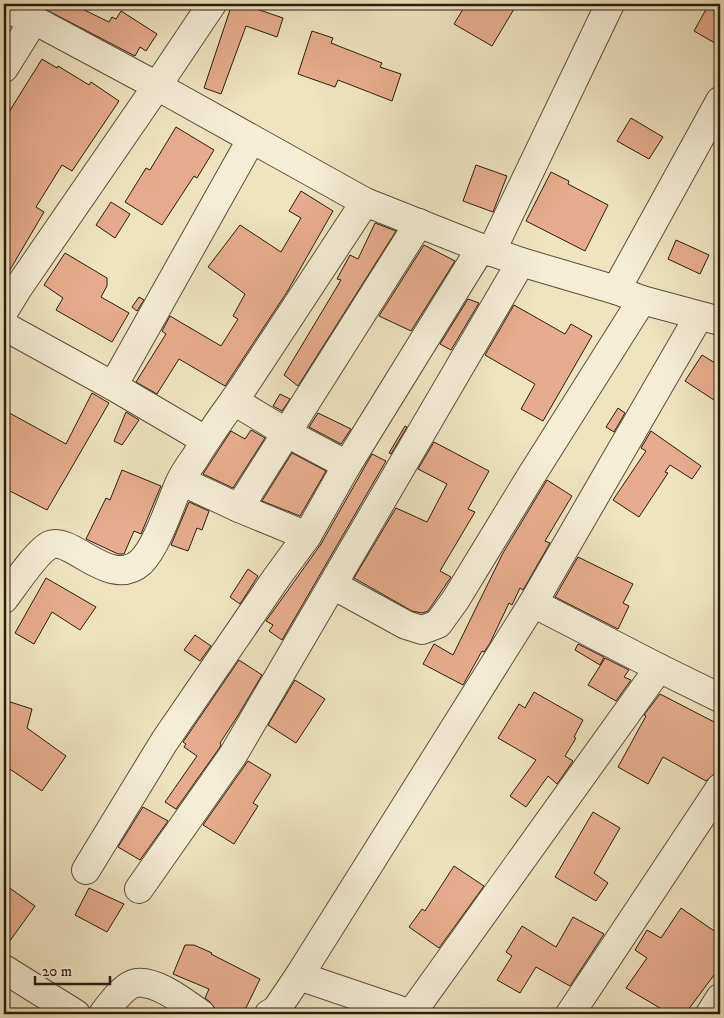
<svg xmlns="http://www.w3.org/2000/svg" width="724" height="1018" font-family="'IM FELL DW Pica',serif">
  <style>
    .building { fill: #e6ac8d; stroke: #2a1d0d }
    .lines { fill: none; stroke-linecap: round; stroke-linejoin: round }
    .minor-casing { stroke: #5b4e3a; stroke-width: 30 }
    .tertiary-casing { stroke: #5b4e3a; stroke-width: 30 }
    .minor { stroke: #f5edd6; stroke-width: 28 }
    .tertiary { stroke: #f5edd6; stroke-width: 28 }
  </style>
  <rect width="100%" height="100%" fill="#efe3c0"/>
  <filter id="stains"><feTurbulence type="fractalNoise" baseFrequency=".004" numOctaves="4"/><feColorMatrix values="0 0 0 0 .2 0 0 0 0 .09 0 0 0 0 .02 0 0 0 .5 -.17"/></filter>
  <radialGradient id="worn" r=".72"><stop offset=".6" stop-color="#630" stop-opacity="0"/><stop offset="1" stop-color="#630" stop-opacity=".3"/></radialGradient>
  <g class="building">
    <path d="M35 4H72L109 22 112 17 116 19 121 11 157 34 146 51 140 47 135 56Z"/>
    <path d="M232 4H242L283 18 277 37 246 26 221 94 204 88Z"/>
    <path d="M466 4H517L492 46 454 24Z"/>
    <path d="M709 4H720V46L694 31Z"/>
    <path d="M312 31 333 38 331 43 382 63 380 67 401 74 392 101 338 80 335 87 298 74Z"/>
    <path d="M42 59 57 68 58 66 89 85 91 82 119 101 72 171 62 165 36 207 44 212 4 280V120Z"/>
    <path d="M631 118 663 137 649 159 617 141Z"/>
    <path d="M176 127 214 150 197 178 194 176 162 225 125 202 146 168 150 170Z"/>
    <path d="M476 165 507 176 493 212 463 201Z"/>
    <path d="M551 172 569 181 568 184 608 205 585 251 526 221Z"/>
    <path d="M301 191 333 211 287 292 225 386 179 359 157 394 136 382 166 334 162 331 170 316 221 346 238 319 233 316 245 294 208 267 240 225 281 252 301 218 289 211Z"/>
    <path d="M111 202 130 214 115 238 96 225Z"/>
    <path d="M375 223 396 231 298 386 284 375 341 280 337 279 350 255 358 259Z"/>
    <path d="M676 240 709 255 700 274 668 259Z"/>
    <path d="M424 245 455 261 411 331 379 316Z"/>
    <path d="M65 253 107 278V286L101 297 129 313 112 342 56 310 63 298 44 285Z"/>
    <path d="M139 297 144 300 137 311 132 307Z"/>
    <path d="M468 299 479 303 451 350 440 344Z"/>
    <path d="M514 305 565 334 571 324 592 336 543 421 521 409 535 384 485 355Z"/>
    <path d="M702 355 720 366V404L685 381Z"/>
    <path d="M92 393 109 403 47 510 4 488V410L66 444Z"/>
    <path d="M280 394 290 399 282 411 273 406Z"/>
    <path d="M618 408 625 413 614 432 606 427Z"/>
    <path d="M126 412 139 420 122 445 114 441Z"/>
    <path d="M318 413 351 429 341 444 309 427Z"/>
    <path d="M405 426 407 427 391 454 389 453Z"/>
    <path d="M251 430 265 438 233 488 203 474 231 431 245 439Z"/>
    <path d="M651 431 701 466 692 479 670 465 665 472 668 473 639 517 613 500 646 451 641 448Z"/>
    <path d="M434 442 489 471 468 509 475 512 440 571 451 577 428 611 422 613 412 611 354 578 396 508 427 522 447 484 418 469Z"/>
    <path d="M292 453 326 471 300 516 262 501Z"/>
    <path d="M372 454 386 461 282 640 269 631 273 625 266 621 321 544Z"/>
    <path d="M122 470 161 486 141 534 134 531 124 554H118L86 539 106 498 110 500Z"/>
    <path d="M547 480 572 496 545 541 550 543 523 590 520 588 512 605 509 603 490 643 484 652 482 651 463 685 423 664 434 644 453 655 503 553Z"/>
    <path d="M189 502 209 511 202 530 197 528 188 551 171 545Z"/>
    <path d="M578 557 633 584 623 603 629 606 618 629 555 597Z"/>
    <path d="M248 569 258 576 240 604 230 597Z"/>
    <path d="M46 578 96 607 80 630 52 612 34 644 15 633Z"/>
    <path d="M195 635 211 646 200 661 184 650Z"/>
    <path d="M578 644 604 657 600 665 575 650Z"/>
    <path d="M605 658 629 670 624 677 631 680 616 701 588 685Z"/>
    <path d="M239 660 262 675 237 717 220 743 221 744 220 747 176 809 165 802 197 756 184 747 186 744 183 742Z"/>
    <path d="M295 680 325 699 296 743 268 725Z"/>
    <path d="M534 692 583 720 574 737 576 738 565 756 573 761 557 784 548 776 526 807 510 796 536 760 498 738 519 704 525 708Z"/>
    <path d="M660 694 720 725V764L715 774 706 781 663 757 648 784 618 767 646 716 644 715Z"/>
    <path d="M4 700 32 709 27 728 66 756 42 791 4 765Z"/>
    <path d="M248 761 271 775 253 803 258 806 234 844 203 825Z"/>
    <path d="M143 807 168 821 140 860 118 847Z"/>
    <path d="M593 812 620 828 594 873 608 883 596 901 555 877Z"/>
    <path d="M454 866 484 886 439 948 409 927 422 909 425 911Z"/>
    <path d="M4 884 35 906 4 949Z"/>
    <path d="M89 888 124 904 107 932 75 915Z"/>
    <path d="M681 908 720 935V967L685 1014H670L626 988 647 958 635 950 647 930 661 938Z"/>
    <path d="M573 917 604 934 570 986 536 967 520 993 497 980 512 956 506 952 522 926 556 947Z"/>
    <path d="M185 945H194L212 953 211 954 260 979 243 1014H224L216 1010 210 1002 205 998 209 989 173 974Z"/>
  </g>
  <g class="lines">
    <defs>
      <g id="minor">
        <path d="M4 68 34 20"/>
        <path d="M491 252 610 4"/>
        <path d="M616 290 720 101"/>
        <path d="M4 326 113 386 205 440"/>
        <path d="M113 386 251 140"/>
        <path d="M234 401 287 433 347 465"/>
        <path d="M181 481 239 508 307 536"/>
        <path d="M239 508 419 223"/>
        <path d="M333 585 406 625 422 630 438 624 456 599 531 476 642 300"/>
        <path d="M4 599C13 587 38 550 50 545 72 536 110 590 141 562 157 546 170 505 179 484 183 475 189 466 195 458 209 434 226 412 242 389 283 327 324 265 365 202"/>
        <path d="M533 603 659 668 720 698"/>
        <path d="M659 668 411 1014 299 976 533 603 699 316"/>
        <path d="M86 870 164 742 277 577 307 536 347 465 481 248"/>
        <path d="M139 889 233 755 521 262"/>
        <path d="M4 969 76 1014"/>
        <path d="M103 1014C110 1005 124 985 136 983 157 980 185 1003 201 1014"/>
        <path d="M269 1014 276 1010 299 976"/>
        <path d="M570 1014 720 788"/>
        <path d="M710 1014 720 998"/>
      </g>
      <g id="tertiary">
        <path d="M212 4 157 86 365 202 481 248 521 262 616 290 642 300 720 321"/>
        <path d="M4 8 34 20 157 86 18 288 4 311"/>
      </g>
    </defs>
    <use href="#minor" class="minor-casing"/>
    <use href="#tertiary" class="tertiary-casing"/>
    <use href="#minor" class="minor"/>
    <use href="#tertiary" class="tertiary"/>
  </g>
  <rect width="724" height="1018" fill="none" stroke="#efe3c0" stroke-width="20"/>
  <rect x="5" y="5" width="714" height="1008" fill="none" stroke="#2a1d0d" stroke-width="2.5"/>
  <rect x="10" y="10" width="704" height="998" fill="none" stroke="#2a1d0d"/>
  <path d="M35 976v8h75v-8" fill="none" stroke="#2a1d0d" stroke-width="2.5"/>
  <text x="42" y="976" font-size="15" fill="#2a1d0d" stroke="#f5edd6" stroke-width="4" paint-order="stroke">20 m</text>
  <rect width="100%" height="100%" filter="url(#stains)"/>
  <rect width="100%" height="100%" fill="url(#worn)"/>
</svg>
